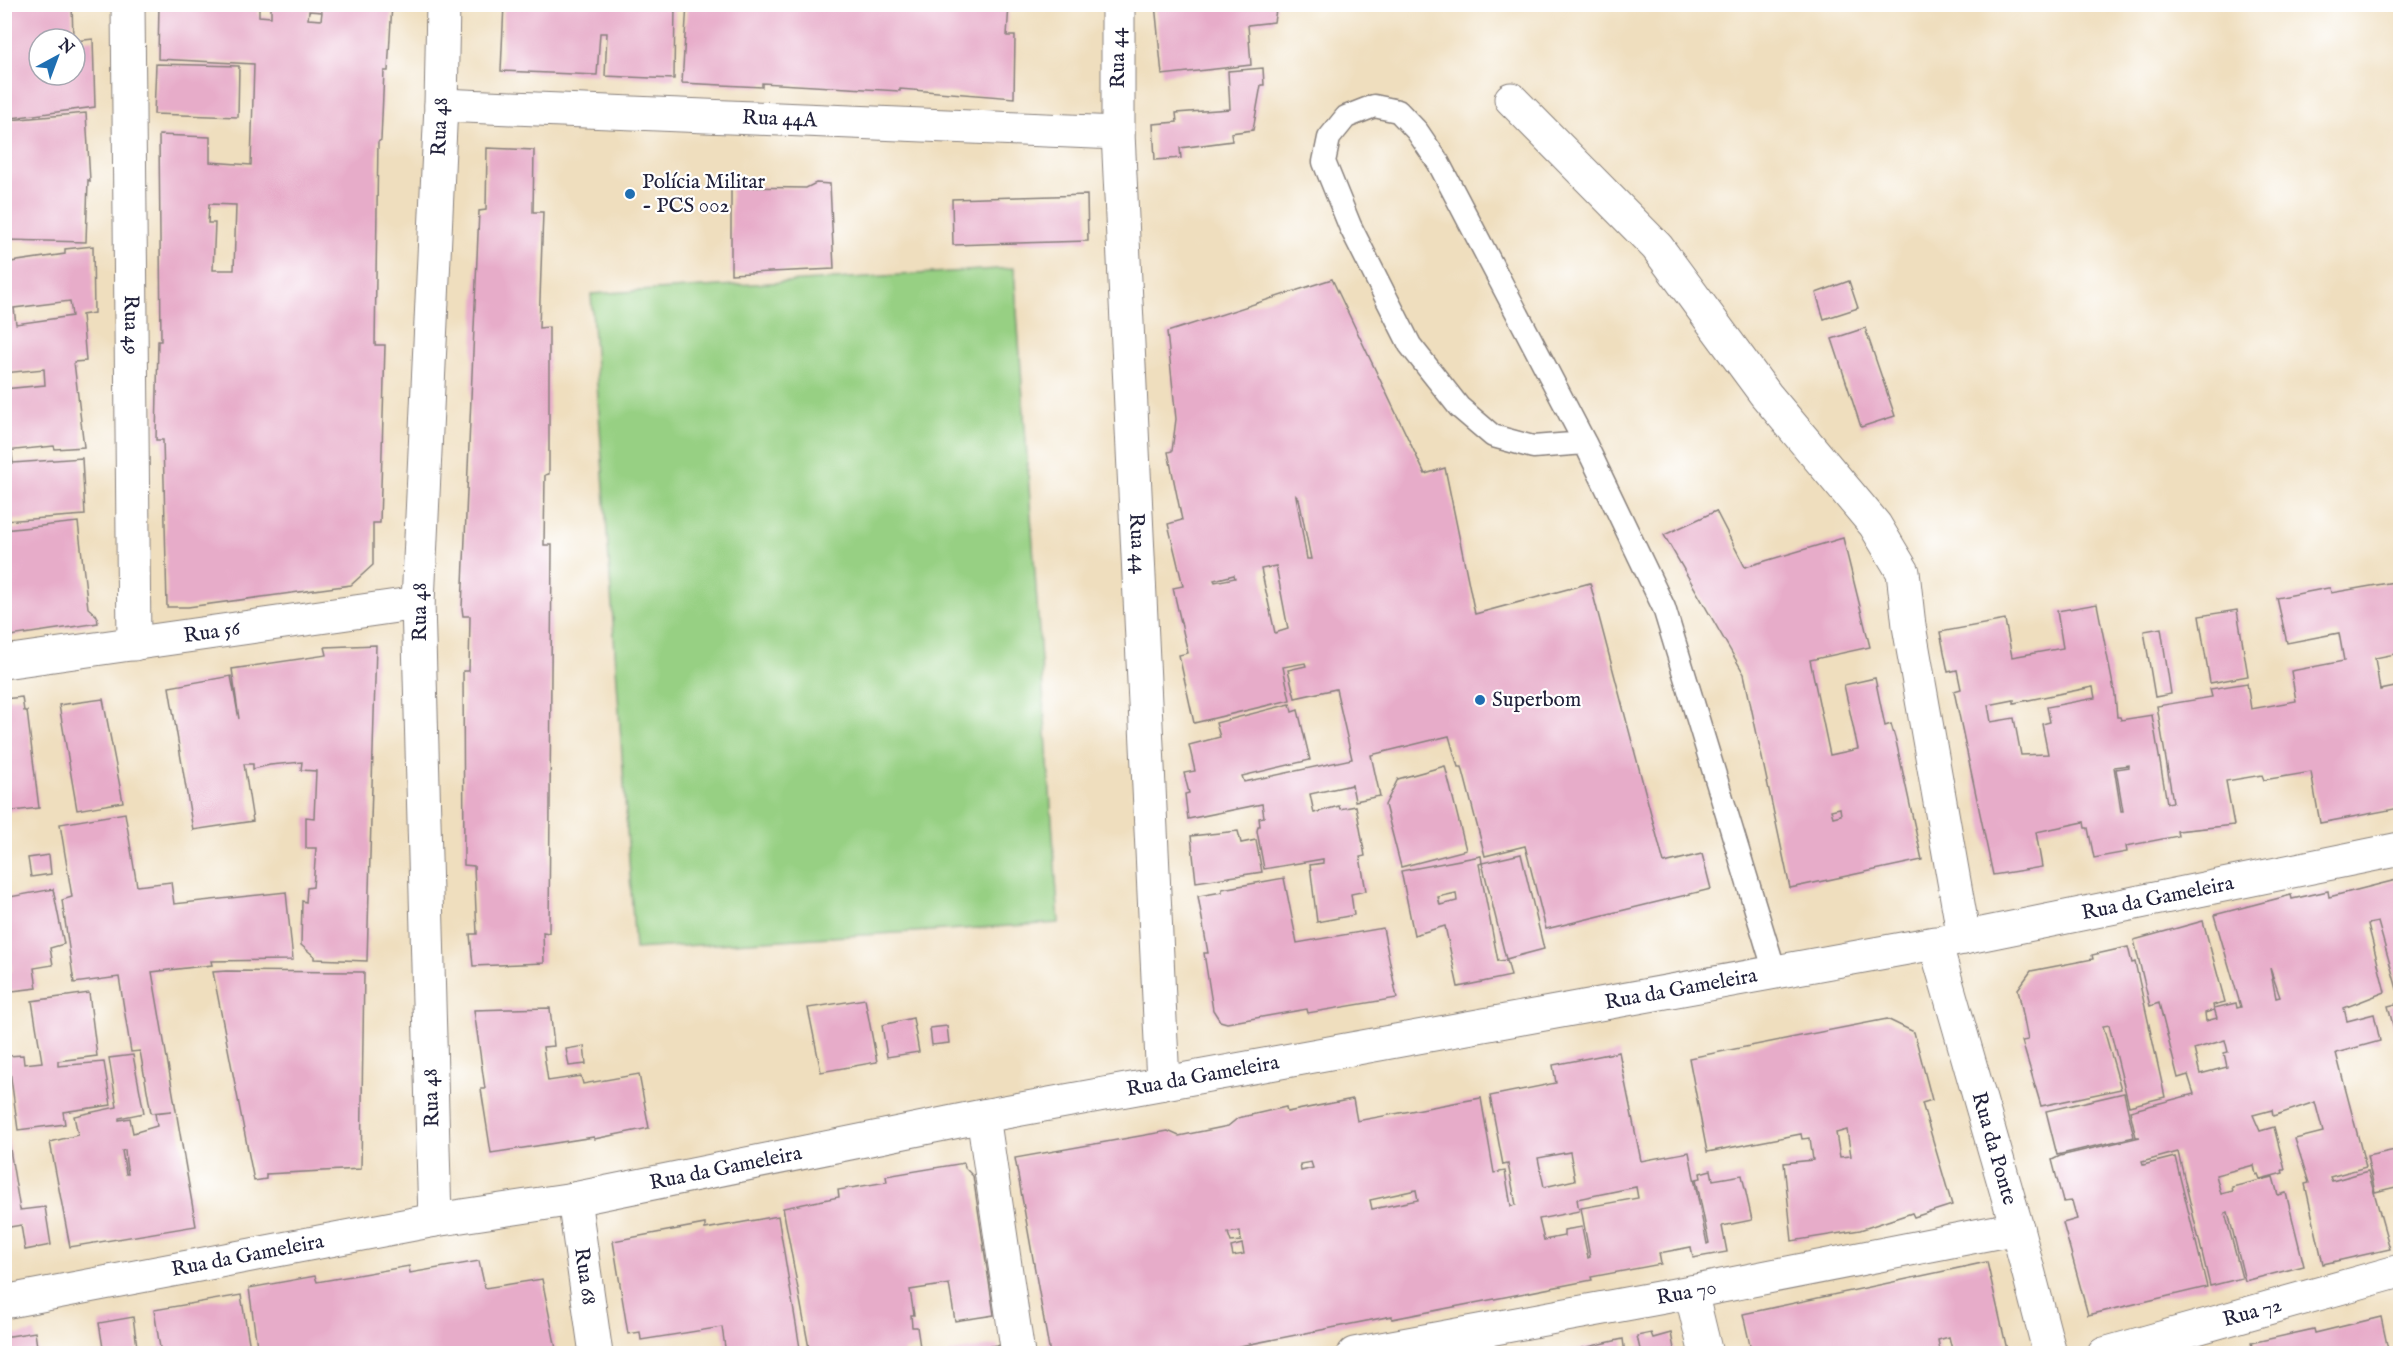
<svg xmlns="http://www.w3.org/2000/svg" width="2405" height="1358" font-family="'IM FELL English',serif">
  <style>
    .grass { fill: #97d083; stroke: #5c795f; stroke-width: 1.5 }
    .building { fill: #e7acc9; fill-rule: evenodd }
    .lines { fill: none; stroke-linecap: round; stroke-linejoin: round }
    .lane-casing { stroke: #88807c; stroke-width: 25 }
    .street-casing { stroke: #88807c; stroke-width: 35 }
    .secondary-casing { stroke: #88807c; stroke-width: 35 }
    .lane { stroke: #fff; stroke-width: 22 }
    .street { stroke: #fff; stroke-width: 33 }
    .secondary { stroke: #fff; stroke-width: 33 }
    .poi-dot { fill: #1f6fb2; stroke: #fff; stroke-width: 2 }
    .labels { text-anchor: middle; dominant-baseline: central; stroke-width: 4.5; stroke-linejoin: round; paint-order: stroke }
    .street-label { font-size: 21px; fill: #22223b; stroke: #fff }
    .poi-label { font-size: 21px; fill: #22223b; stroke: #fff; text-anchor: start }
  </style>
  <rect width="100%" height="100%" fill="#fff"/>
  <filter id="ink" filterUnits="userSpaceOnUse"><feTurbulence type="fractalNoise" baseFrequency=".0167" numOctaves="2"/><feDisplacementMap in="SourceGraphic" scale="12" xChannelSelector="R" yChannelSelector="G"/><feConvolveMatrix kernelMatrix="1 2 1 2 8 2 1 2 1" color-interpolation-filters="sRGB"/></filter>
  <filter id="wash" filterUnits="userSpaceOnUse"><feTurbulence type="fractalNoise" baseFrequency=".008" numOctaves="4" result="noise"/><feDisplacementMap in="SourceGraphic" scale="24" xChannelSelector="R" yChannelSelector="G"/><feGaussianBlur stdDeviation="1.35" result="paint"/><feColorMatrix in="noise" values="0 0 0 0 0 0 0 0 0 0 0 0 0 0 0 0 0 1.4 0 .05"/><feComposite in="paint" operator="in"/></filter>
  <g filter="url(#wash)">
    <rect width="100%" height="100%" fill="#efdebe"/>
    <path class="grass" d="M1014 268 1059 923 635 949 591 294Z"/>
    <g id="blocks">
      <g class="building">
        <path d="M4 4H72L73 39H39V75H75V41L93 39 95 107 4 119V50H9V31H4Z"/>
        <path d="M159 4H259V16L271 17V4H392L388 71H384L381 140 378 142 375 345H385L380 523H373V565L351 585 188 607H167L163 440H156L158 341H161L159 135 210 137V162L251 165 254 64 158 59ZM309 11 322 12 321 20 308 19ZM209 204 236 205 234 270H213L215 223H208Z"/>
        <path d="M504 4H675L674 79 605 76 607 33H600L597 75 501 71Z"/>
        <path d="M687 4H1009L1007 36H1015L1014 98 900 89V91L762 83V87L682 83Z"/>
        <path d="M1155 4H1277L1274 22 1248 25 1251 65 1162 75Z"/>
        <path d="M156 64 239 66 238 117 154 114Z"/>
        <path d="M1263 68 1264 85H1261L1253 130 1231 133 1232 141 1180 148 1181 158 1155 160 1153 124 1177 122 1176 113 1230 109 1228 71Z"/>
        <path d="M86 113 90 181 88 180 86 242 6 240 4 140 11 139 9 120Z"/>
        <path d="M487 148 534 150 533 212H543L539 328 549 327V474L545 475 544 545H552L549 933 543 932 544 963 473 966 470 934H477L474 866 464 865 463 671H469L470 616H463L462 608 479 211 486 210Z"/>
        <path d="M816 183 830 184 834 269 731 274V187L806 188Z"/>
        <path d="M1087 195 1088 241 953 245 952 199Z"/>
        <path d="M93 246 94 313 82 315 86 361 74 362 84 447 55 449 54 446 6 451 4 389 45 385 44 369 4 373V263L65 254V249ZM70 301 72 316 16 324 14 308Z"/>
        <path d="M1332 279 1425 474 1445 468 1475 614 1590 583 1664 863 1702 854 1711 889 1546 929 1525 846 1485 856 1462 767H1458L1449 736 1371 755 1380 796 1355 801 1352 785 1310 794 1314 813 1339 806 1340 809 1356 806 1365 856 1360 857 1366 891 1351 894 1354 915 1317 922 1310 865 1323 863V859L1264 869 1257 831 1258 826H1260L1259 818 1264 817 1262 804 1188 819 1185 794 1189 793 1184 773 1195 771 1189 745 1220 737 1216 723 1290 704 1292 712 1298 710 1310 760 1242 776 1244 782 1352 759 1336 689 1295 698 1288 670 1306 666 1305 663 1283 667 1290 700 1194 723 1179 655 1188 653 1173 588 1183 586 1168 524 1182 520 1168 452 1172 451 1176 419 1167 332ZM1296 496 1299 499 1311 559H1307ZM1276 566 1288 629 1275 633 1261 569ZM1234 575 1235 578 1215 582 1214 580Z"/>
        <path d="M1849 281 1858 308 1824 319 1816 293Z"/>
        <path d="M1865 328 1895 416 1861 427 1832 339Z"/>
        <path d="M4 453H12L13 463 82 458 85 515 4 521Z"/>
        <path d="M1716 511 1745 567 1843 538 1870 647 1810 660 1830 755 1858 749 1844 685 1875 678 1885 726 1891 724 1896 741 1922 860 1790 888 1744 674 1664 535ZM1840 808 1841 815 1833 817 1831 810Z"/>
        <path d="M78 522 88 608 97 616 98 623 4 637V530Z"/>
        <path d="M2400 581V653L2375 658 2380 690 2400 686V808L2320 823 2311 772 2264 780 2262 775 2226 781 2234 825 2177 831 2178 836 2126 846 2127 852 2094 858 2088 828H2085L2084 822 2036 832 2042 867 1993 875 1954 691 1961 689 1957 670 1948 672 1940 632 2005 620 2012 657 2063 648 2057 611 2097 604 2115 695 2117 717H2120L2121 720 2152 715 2167 803 2173 802 2157 706 2212 697 2210 689 2247 683 2251 709 2296 701 2291 671 2344 661 2339 633 2287 643 2277 598 2328 588H2330L2331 593ZM2093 687 2095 698 2047 707 2050 722 2042 724 2048 754 2021 755 2014 718 1991 722 1988 705 2014 700V703ZM2129 765V767L2116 769 2123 811H2121L2114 767Z"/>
        <path d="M2237 610 2248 676 2210 683 2199 616Z"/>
        <path d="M2161 628 2171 694 2155 697 2144 631Z"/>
        <path d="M376 645 367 961 314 959V956L301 945 302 901 306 902 307 888 313 887 316 848H306V817L314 818 316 771 301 770 302 762 270 765 253 769V764H244L253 821 193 830 169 687 231 676 239 719 232 669 327 655 325 647Z"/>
        <path d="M22 697 24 711H27L39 808 4 812V699Z"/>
        <path d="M103 699 123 802 77 810 59 705Z"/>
        <path d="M1445 766 1466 850 1401 867 1385 805 1398 779Z"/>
        <path d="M125 813 137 886 171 882 174 904 286 892 293 960 211 961 212 965 152 972 196 1226 70 1247 50 1142 78 1135 74 1116 117 1107 109 1058 133 1055 144 1113 119 1118V1120L130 1118 133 1133 157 1126 155 1113 171 1111 151 1113 140 1051 131 1052 119 977 74 983 62 900 72 897 60 824ZM125 1150 126 1162 128 1174H126L122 1151Z"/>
        <path d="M1238 831 1241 843 1256 840 1262 872 1196 882 1191 836Z"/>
        <path d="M1521 854 1544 949 1506 959 1482 863Z"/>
        <path d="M49 855 51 874 31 877 28 858Z"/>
        <path d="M1481 856 1482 863 1479 864 1498 961 1507 960 1511 976 1458 987 1445 926 1414 935 1401 871ZM1456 893 1457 901 1440 905 1438 897Z"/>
        <path d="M1284 878 1297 943 1383 928 1397 998 1308 1013 1307 1009 1227 1023 1220 1021 1213 1010 1204 953H1208L1198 896 1222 892V889Z"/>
        <path d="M2400 879V988L2397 989 2378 922 2368 924 2385 992 2344 1008 2347 1021 2374 1014 2380 1041 2336 1053 2366 1167 2330 1177 2332 1181 2368 1171 2390 1249 2323 1264 2305 1184 2309 1183 2295 1139 2323 1132 2315 1102 2273 1116 2272 1110 2253 1115 2260 1131 2274 1127 2285 1170H2282L2283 1173 2260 1179 2258 1174 2256 1175 2254 1165 2216 1175 2221 1194 2233 1191 2232 1187 2273 1177 2278 1195 2286 1193 2304 1266 2245 1281 2228 1212 2225 1213 2242 1278 2210 1286 2178 1152 2142 1162 2143 1165 2175 1157 2207 1287 2088 1315 2063 1223 2077 1219 2072 1201 2063 1202 2052 1160 2060 1156 2140 1137H2136L2130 1111 2194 1094 2188 1075 2178 1078 2159 1003 2150 1006 2134 940 2203 921 2225 1002 2213 1005 2214 1010 2205 1013 2206 1021 2217 1018 2214 1008 2236 1003 2237 1008 2241 1007 2214 915 2291 895 2292 899 2328 891 2329 897ZM2270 968 2280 997 2276 998ZM2225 1040 2228 1052 2224 1053 2227 1067 2200 1074 2194 1049Z"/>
        <path d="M53 889 64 944 50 948 53 965 34 968 37 988 4 992V972L12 971 4 929V898Z"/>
        <path d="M2128 947 2132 963 2135 962 2165 1097 2129 1106 2109 1025 2103 1026 2121 1089 2041 1106 2022 1041 2028 1040 2018 989 2031 971 2093 959 2092 955Z"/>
        <path d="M226 971 364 972 361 1169 266 1174V1179L254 1181 213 972Z"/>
        <path d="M89 993 97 1056 58 1061V1066L104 1062 111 1105 63 1112 65 1124 18 1130 8 1056 23 1055 24 1064 42 1062 32 1001Z"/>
        <path d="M865 999 877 1062 821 1072 808 1008Z"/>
        <path d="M2400 1003V1052L2388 1006Z"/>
        <path d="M550 1008 554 1046 543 1047 548 1081 581 1076 583 1084 639 1074 649 1128 594 1139V1137L491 1153 481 1089H485L474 1010Z"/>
        <path d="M913 1018 919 1052 887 1057 882 1025Z"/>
        <path d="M1887 1019 1914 1032 1932 1100 1922 1103 1952 1205 1914 1217 1912 1213 1860 1230 1792 1241 1784 1163 1813 1160 1810 1138 1802 1139 1801 1134 1707 1152 1689 1058ZM1847 1130 1851 1156 1840 1157 1836 1133Z"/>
        <path d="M947 1026 949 1043 932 1045 930 1028Z"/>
        <path d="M584 1046 586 1064 569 1066 566 1049Z"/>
        <path d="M1619 1052 1641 1161 1689 1152 1707 1244 1709 1243 1696 1179 1701 1178 1700 1173 1711 1170 1713 1180 1742 1175 1752 1220 1722 1226 1727 1252 1693 1258 1691 1247 1659 1253 1661 1264 1591 1277 1592 1280 1392 1319V1316L1200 1354H1050L1015 1158 1168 1131 1179 1136 1228 1126 1238 1118 1286 1107 1287 1112 1353 1099 1357 1121 1481 1098 1494 1173 1505 1171 1511 1206 1516 1205 1508 1164 1503 1165 1490 1096 1556 1083 1553 1065ZM1570 1152 1575 1180 1544 1187 1538 1158ZM1311 1162 1313 1168 1301 1171 1300 1164ZM1636 1187 1638 1198 1581 1208 1590 1257 1588 1258 1582 1227 1564 1230V1236L1544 1240 1539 1219 1579 1211 1577 1199ZM1416 1190 1418 1200 1372 1209 1370 1200ZM1240 1231 1241 1241 1231 1242 1228 1233ZM1242 1244 1244 1254 1233 1256 1231 1247Z"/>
        <path d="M2124 1093 2134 1137 2057 1155 2046 1111Z"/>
        <path d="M4 1113 20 1210 45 1207 51 1245 25 1250 21 1225 4 1228Z"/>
        <path d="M2400 1149V1186L2375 1192 2367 1156Z"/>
        <path d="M964 1163 965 1168 973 1176 994 1315 955 1321 949 1284 910 1290 914 1315H911L912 1327H917L920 1347 904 1350V1354H810L783 1208 839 1197 838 1190 887 1182 886 1176Z"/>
        <path d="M778 1216 801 1354H726L722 1327 641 1340 640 1332 628 1334 613 1241 705 1224V1229Z"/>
        <path d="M479 1261 485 1288 542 1279 557 1354H258L249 1288 315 1276 317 1282 409 1266 410 1273Z"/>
        <path d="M1987 1262 2008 1354H1953L1949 1337 1938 1340 1940 1350 1923 1354H1752L1743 1314Z"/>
        <path d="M241 1295 251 1354H161L154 1310Z"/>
        <path d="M133 1317 138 1354H104L99 1323Z"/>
        <path d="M2381 1317 2389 1354H2220L2252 1346 2251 1343 2314 1329 2315 1333Z"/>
        <path d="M35 1332 38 1354H4V1337Z"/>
        <path d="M1651 1333 1653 1338 1671 1333 1675 1354H1641L1637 1336Z"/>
        <path d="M1623 1339 1625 1354H1561V1353Z"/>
        <path d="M998 1345 1000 1354H950V1352Z"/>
      </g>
    </g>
  </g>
  <g filter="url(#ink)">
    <use href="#blocks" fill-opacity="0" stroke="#88807c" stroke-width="1.5"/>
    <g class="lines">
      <defs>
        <path id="lane" d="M1585 443 1533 447 1493 436 1459 407 1410 345 1350 226 1324 162 1329 138 1346 117 1374 106 1398 111 1417 131 1438 162 1585 443 1664 608 1775 972"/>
        <g id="street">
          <path id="s1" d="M128 4 134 644"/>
          <path id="s2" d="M1118 4V133L1163 1083"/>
          <path d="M1511 99 1657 247 1766 395 1875 525 1903 572 1909 626 1964 938"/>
          <path id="s3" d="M441 105 1118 133"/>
          <path id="s4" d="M4 662 418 603"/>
          <path id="s5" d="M1943 942 2400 849"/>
          <path d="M983 1116 1018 1354"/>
          <path id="s6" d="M574 1199 596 1354"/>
          <path id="s7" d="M435 1220 418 603 441 105 443 4"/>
          <path d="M1691 1292 1706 1354"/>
          <path id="s8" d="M1354 1354 1691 1292 2017 1228"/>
          <path id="s9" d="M2104 1354 2400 1271"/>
        </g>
        <g id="secondary">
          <path id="s10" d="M4 1302 435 1220 574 1199 983 1116 1935 943 2017 1228 2050 1354"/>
        </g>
      </defs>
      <use href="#lane" class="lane-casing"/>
      <use href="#street" class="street-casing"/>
      <use href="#secondary" class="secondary-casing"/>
      <use href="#lane" class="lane"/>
      <use href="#street" class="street"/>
      <use href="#secondary" class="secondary"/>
    </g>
  </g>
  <g class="poi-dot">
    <circle cx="630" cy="194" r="6"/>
    <circle cx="1480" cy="700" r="6"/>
  </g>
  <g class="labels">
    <g class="street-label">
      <text transform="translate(1118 58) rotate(-90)">Rua 44</text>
      <text stroke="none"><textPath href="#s3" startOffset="339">Rua 44A</textPath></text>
      <text stroke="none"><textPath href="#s7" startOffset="1094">Rua 48</textPath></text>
      <text stroke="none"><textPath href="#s1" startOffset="321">Rua 49</textPath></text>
      <text stroke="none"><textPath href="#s2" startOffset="540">Rua 44</textPath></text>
      <text transform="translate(420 612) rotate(-90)">Rua 48</text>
      <text stroke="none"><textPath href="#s4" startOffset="210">Rua 56</textPath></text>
      <text stroke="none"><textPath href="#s5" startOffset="219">Rua da Gameleira</textPath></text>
      <text stroke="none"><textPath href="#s10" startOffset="1706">Rua da Gameleira</textPath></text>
      <text stroke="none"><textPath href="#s10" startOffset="1220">Rua da Gameleira</textPath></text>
      <text transform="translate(432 1098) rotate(-92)">Rua 48</text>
      <text stroke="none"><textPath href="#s10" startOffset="2178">Rua da Ponte</textPath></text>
      <text stroke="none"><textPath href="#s10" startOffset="734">Rua da Gameleira</textPath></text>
      <text stroke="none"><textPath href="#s10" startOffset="248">Rua da Gameleira</textPath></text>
      <text stroke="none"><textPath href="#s6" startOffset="78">Rua 68</textPath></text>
      <text stroke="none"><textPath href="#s8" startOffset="338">Rua 70</textPath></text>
      <text stroke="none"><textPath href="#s9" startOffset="154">Rua 72</textPath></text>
    </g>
    <g class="poi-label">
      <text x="642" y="182">Polícia Militar<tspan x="642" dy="24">- PCS 002</tspan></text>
      <text x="1492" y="700">Superbom</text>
    </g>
  </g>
  <rect width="2405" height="1358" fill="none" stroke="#fff" stroke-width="24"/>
  <g transform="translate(57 57) rotate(41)"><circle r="28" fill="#ffffff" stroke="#a7a7b1" stroke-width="1.5"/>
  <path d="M0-4.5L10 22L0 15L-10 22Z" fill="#1f6fb2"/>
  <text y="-9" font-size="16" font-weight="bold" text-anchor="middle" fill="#22223b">N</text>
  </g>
</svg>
